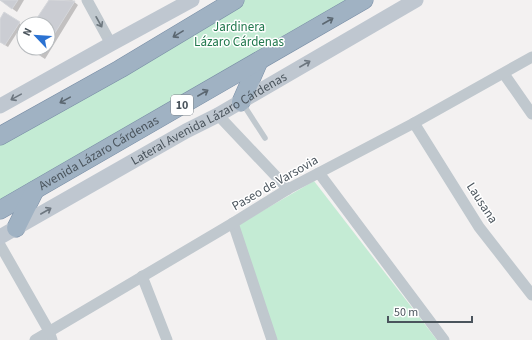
<svg xmlns="http://www.w3.org/2000/svg" width="532" height="340" font-family="'Source Sans 3',sans-serif">
  <style>
    .green { fill: #c4ebd4 }
    .shadow { fill: #0003 }
    .building { fill: #cbcdd3; stroke: #d5d7db }
    .lines { fill: none; stroke-linecap: round; stroke-linejoin: round }
    .trunk-casing { stroke: #798ea6; stroke-width: 19 }
    .service { stroke: #c0c8ce; stroke-width: 5.5 }
    .minor { stroke: #c0c8ce; stroke-width: 11 }
    .secondary { stroke: #bfc7d0; stroke-width: 15 }
    .trunk { stroke: #a0b2c3; stroke-width: 18 }
    .oneway { stroke: #5b6771 }
    .oneway2 { stroke: #6d777e }
    .oneway3 { stroke: #6d767f }
    .labels { text-anchor: middle; dominant-baseline: central; stroke-width: 3; stroke-linejoin: round; paint-order: stroke }
    .shield { fill: #fff; stroke: #80878d; stroke-width: 1 }
    .shield-label { font-size: 12px; font-weight: bold; fill: #4a545c }
    .park-label { font-size: 13px; fill: #21784d; stroke: #fff }
    .street-label { font-size: 13px; fill: #4a545c; stroke: #fff }
  </style>
  <rect width="100%" height="100%" fill="#f3f1f1"/>
  <g class="green">
    <path d="M235 0H364L0 210V136Z"/>
    <path d="M314 181 437 340H276L238 225Z"/>
  </g>
  <g class="shadow">
    <path d="M0 0H24L17 12Z"/>
    <path d="M50 0H72L78 5 45 59 28 48H48V24H35Z"/>
    <path d="M0 21 19 23 22 25 8 47 0 42Z"/>
  </g>
  <g class="building">
    <path d="M0 0H18L12 9Z"/>
    <path d="M49 0 75 1 48 44V24H33Z"/>
    <path d="M4 12 20 22 5 45 0 42V19Z"/>
    <path d="M29 48H45L41 55Z"/>
  </g>
  <g class="lines">
    <defs>
      <g id="trunk">
        <path d="M241 102 259 61"/>
        <path d="M0 136 120 69 235 0"/>
        <path id="s2" d="M0 210 364 0"/>
        <path d="M16 228 35 190"/>
      </g>
    </defs>
    <use href="#trunk" class="trunk-casing"/>
    <path class="service" d="M243 104 265 138"/>
    <g class="minor">
      <path d="M87 0 111 44"/>
      <path d="M504 74 532 114"/>
      <path d="M218 115 288 189"/>
      <path d="M414 123 479 227 532 295"/>
      <path d="M319 173 444 340"/>
      <path d="M233 223 272 340"/>
      <path d="M0 245 49 331 52 340"/>
      <path d="M142 276 167 340"/>
      <path d="M35 340 233 223 288 189 414 123 532 57"/>
    </g>
    <g class="secondary">
      <path d="M0 106 111 44 192 0"/>
      <path id="s1" d="M0 237 186 131 218 115 416 0"/>
    </g>
    <use href="#trunk" class="trunk"/>
  </g>
  <defs><path id="oneway-shaft" d="M-6 0H5M1.5-3L5.5 0L1.5 3" fill="none" stroke-width="1.6" stroke-linecap="round" stroke-linejoin="round"/></defs>
  <g class="oneway">
    <use href="#oneway-shaft" transform="translate(328 21) rotate(-30)"/>
    <use href="#oneway-shaft" transform="translate(178 34) rotate(149)"/>
    <use href="#oneway-shaft" transform="translate(203 93) rotate(-30)"/>
    <use href="#oneway-shaft" transform="translate(65 100) rotate(151)"/>
  </g>
  <use class="oneway2" href="#oneway-shaft" transform="translate(99 22) rotate(61)"/>
  <g class="oneway3">
    <use href="#oneway-shaft" transform="translate(305 64) rotate(-30)"/>
    <use href="#oneway-shaft" transform="translate(16 97) rotate(151)"/>
    <use href="#oneway-shaft" transform="translate(46 211) rotate(-30)"/>
  </g>
  <g class="labels">
    <rect class="shield" x="171" y="95" width="22" height="20" rx="3"/>
    <g class="shield-label">
      <text x="182" y="105">10</text>
    </g>
    <g class="park-label">
      <text x="239" y="27">Jardinera<tspan x="239" dy="15">Lázaro Cárdenas</tspan></text>
    </g>
    <g class="street-label">
      <text stroke="none"><textPath href="#s1" startOffset="240">Lateral Avenida Lázaro Cárdenas</textPath></text>
      <text stroke="none"><textPath href="#s2" startOffset="114">Avenida Lázaro Cárdenas</textPath></text>
      <text transform="translate(275 183) rotate(-30)">Paseo de Varsovia</text>
      <text transform="translate(482 203) rotate(57)">Lausana</text>
    </g>
  </g>
  <g transform="translate(36 36) rotate(295)"><circle r="19" fill="#ffffff" stroke="#b7bbbe"/>
  <path d="M0-3L7 15L0 10L-7 15Z" fill="#2b72d2"/>
  <text y="-6" font-size="11" font-weight="bold" text-anchor="middle" fill="#4a545c">N</text>
  </g>
  <path d="M388 316v6h84v-6" fill="none" stroke="#4a545c" stroke-width="2"/>
  <text x="394" y="316" font-size="12" fill="#4a545c" stroke="#ffffff" stroke-width="3" paint-order="stroke">50 m</text>
</svg>
